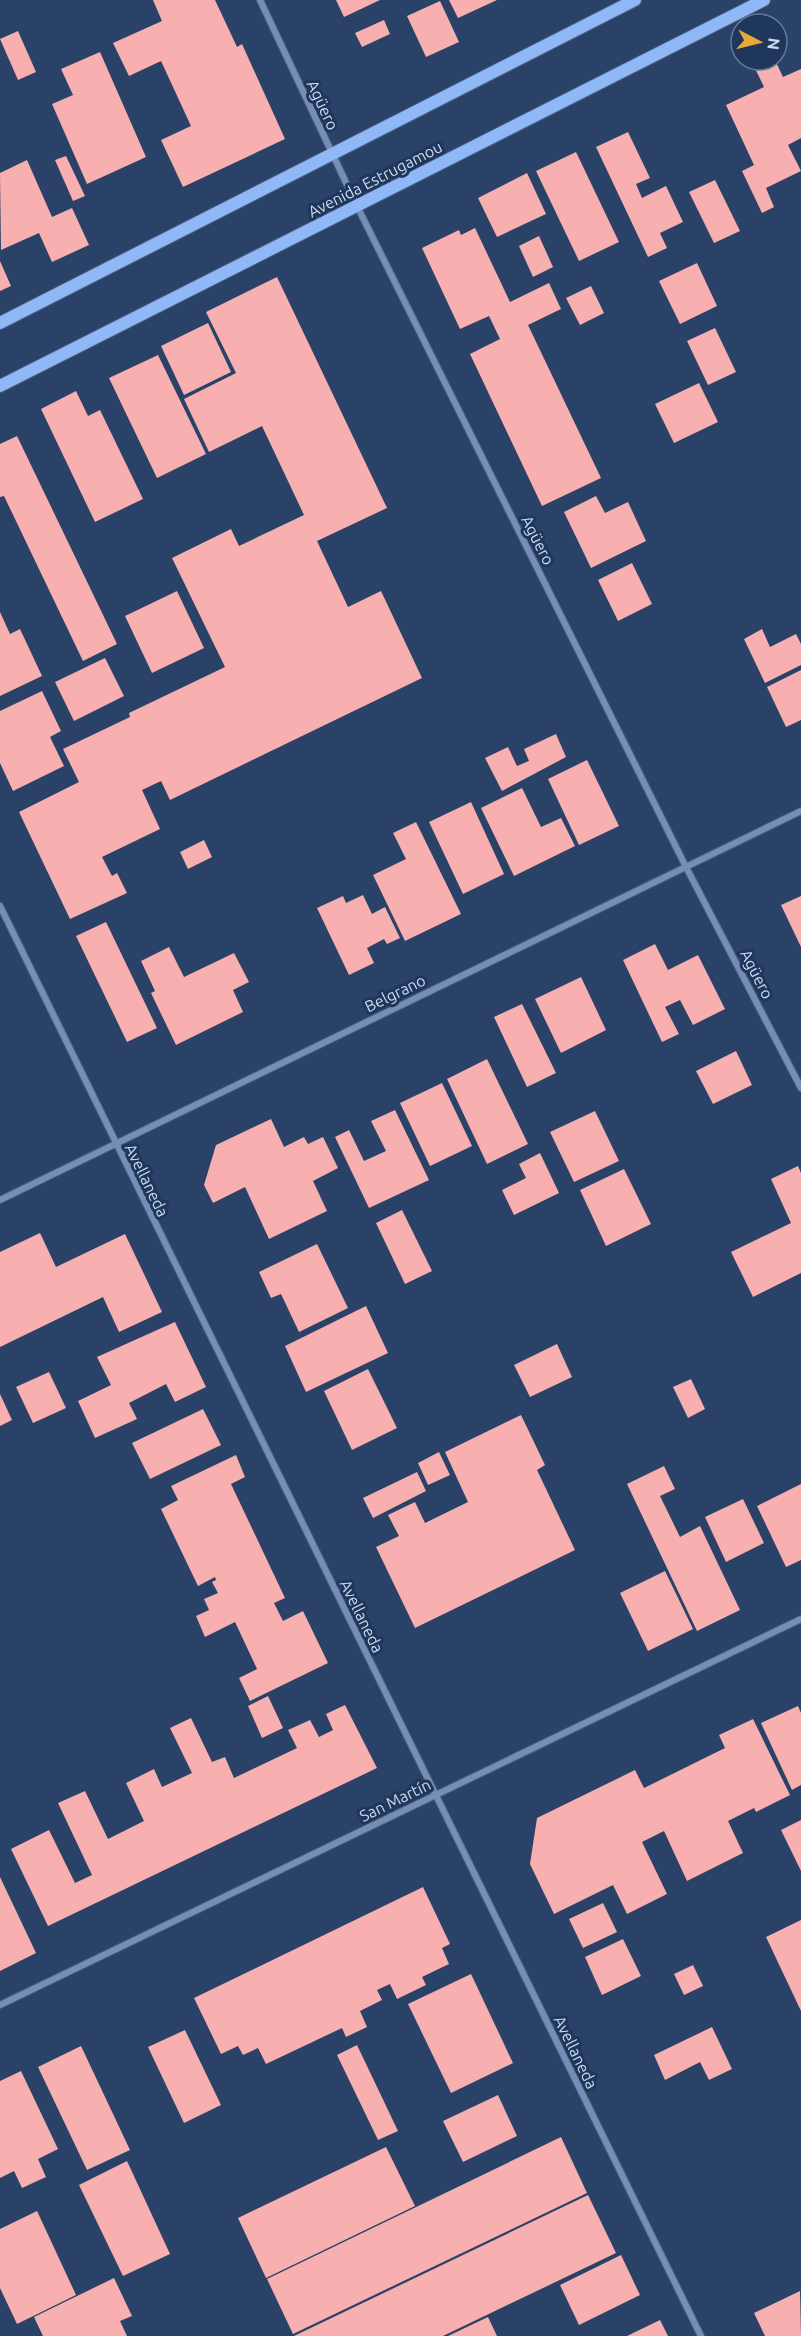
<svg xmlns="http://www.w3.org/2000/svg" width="801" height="2336" font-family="Ubuntu,sans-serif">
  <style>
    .building { fill: #f8afaf }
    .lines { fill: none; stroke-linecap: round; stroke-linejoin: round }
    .street-casing { stroke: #4a6083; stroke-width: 8 }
    .secondary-casing { stroke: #4a6083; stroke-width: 14 }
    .street { stroke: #758eb5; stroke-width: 6 }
    .secondary { stroke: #90b8f6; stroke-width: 12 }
    .labels { text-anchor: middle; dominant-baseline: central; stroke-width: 6; stroke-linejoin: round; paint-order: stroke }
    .street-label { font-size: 16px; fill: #cbdaf1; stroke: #20375c }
  </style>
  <rect width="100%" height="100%" fill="#2a4268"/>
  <g class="building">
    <path d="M153 0H215L237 47 242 44 285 139 183 187 161 140 191 126 161 61 129 76 113 43 162 21Z"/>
    <path d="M336 0H380L344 17Z"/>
    <path d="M449 0H497L458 18Z"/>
    <path d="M440 1 459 42 426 57 407 16Z"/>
    <path d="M384 20 390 34 362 47 355 33Z"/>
    <path d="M18 31 36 72 18 80 0 39Z"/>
    <path d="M100 52 146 157 87 184 52 104 73 95 61 69Z"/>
    <path d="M751 60H775L783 77 801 69V138L788 145 801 171 766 188 774 207 762 213 742 171 754 165 726 105 764 87Z"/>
    <path d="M628 132 650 178 636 184 642 198 666 186 683 222 660 233 667 248 648 257 596 147Z"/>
    <path d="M576 152 619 242 579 261 536 171Z"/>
    <path d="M66 156 85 196 73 201 55 160Z"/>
    <path d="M27 160 52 217 72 208 89 245 52 262 39 233 1 250 0 173Z"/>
    <path d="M527 173 546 214 497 237 478 198Z"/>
    <path d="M715 180 740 231 714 243 689 192Z"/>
    <path d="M475 228 510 302 549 283 561 309 528 325 601 478 542 506 470 354 500 339 489 316 460 329 422 248 459 230 461 235Z"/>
    <path d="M539 236 553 267 533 277 519 246Z"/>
    <path d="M0 261 11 286 0 291Z"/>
    <path d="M697 263 717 306 680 324 659 281Z"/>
    <path d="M277 277 387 508 317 541 348 607 381 591 422 678 170 800 161 781 142 790 160 829 102 857 112 876 117 873 127 893 70 919 19 812 79 782 63 749 130 717 129 713 225 667 172 558 231 529 239 546 304 515 262 426 209 452 184 399 236 373 206 312Z"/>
    <path d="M591 286 604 313 580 325 566 298Z"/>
    <path d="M208 323 231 372 184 395 161 346Z"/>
    <path d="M715 328 736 372 708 385 687 341Z"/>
    <path d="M158 355 206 454 157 478 109 378Z"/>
    <path d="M699 383 718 422 674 443 655 404Z"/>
    <path d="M76 391 88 416 100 410 143 499 95 522 41 409Z"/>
    <path d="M17 436 117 644 83 661 4 496 0 497V444Z"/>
    <path d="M596 496 605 513 628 502 646 541 591 568 564 512Z"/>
    <path d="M632 563 652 604 618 621 598 580Z"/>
    <path d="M177 591 204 648 152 673 125 616Z"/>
    <path d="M0 612 10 634 20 629 42 676 0 696Z"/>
    <path d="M762 629 770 647 796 634 801 644V665L765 683 744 639Z"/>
    <path d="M105 658 124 696 74 721 55 682Z"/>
    <path d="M801 670V720L786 727 767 687Z"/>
    <path d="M42 691 61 731 50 737 64 766 13 791 0 763V711Z"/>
    <path d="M556 734 566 757 502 791 485 758 508 747 517 766 529 761 524 749Z"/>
    <path d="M587 760 619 826 579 845 548 779Z"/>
    <path d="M522 788 541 827 561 818 575 846 514 876 481 808Z"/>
    <path d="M471 802 504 874 463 894 429 822Z"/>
    <path d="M416 822 461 914 405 941 373 875 406 859 393 833Z"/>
    <path d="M204 840 212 857 188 869 180 852Z"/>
    <path d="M363 895 372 914 385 907 400 938 387 944 384 939 367 948 374 963 349 975 317 908 343 896 346 903Z"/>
    <path d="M801 896V947L781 905Z"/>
    <path d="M106 922 157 1028 127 1042 76 936Z"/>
    <path d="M655 944 668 970 698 955 725 1009 693 1025 680 1000 665 1007 679 1034 662 1042 623 960Z"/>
    <path d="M169 947 184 977 234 953 249 982 233 990 243 1012 176 1045 151 993 155 991 141 961Z"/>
    <path d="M581 977 606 1030 561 1053 535 999Z"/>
    <path d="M522 1004 556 1073 527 1087 494 1017Z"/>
    <path d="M736 1051 752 1085 713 1104 696 1071Z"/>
    <path d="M487 1059 528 1144 487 1164 447 1079Z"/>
    <path d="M442 1083 472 1146 430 1166 400 1103Z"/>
    <path d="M395 1110 429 1180 369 1208 335 1137 349 1130 364 1161 386 1151 371 1121Z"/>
    <path d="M595 1111 619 1161 574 1182 550 1132Z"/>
    <path d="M271 1119 284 1147 304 1137 308 1144 323 1137 338 1168 313 1181 327 1211 269 1239 245 1187 213 1203 204 1185 216 1145Z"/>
    <path d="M540 1153 559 1193 514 1215 502 1190 526 1178 519 1164Z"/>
    <path d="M798 1166 801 1173V1273L753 1297 731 1252 791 1223 771 1179Z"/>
    <path d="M624 1169 651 1224 606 1246 580 1190Z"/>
    <path d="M402 1210 432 1271 405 1284 376 1223Z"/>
    <path d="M40 1233 56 1267 125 1234 162 1312 119 1332 103 1297 0 1347V1252Z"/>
    <path d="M317 1244 348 1308 299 1332 281 1294 271 1298 259 1272Z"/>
    <path d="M366 1306 388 1353 306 1392 285 1346Z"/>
    <path d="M175 1322 206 1387 175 1402 166 1384 129 1403 137 1419 95 1438 78 1401 111 1385 97 1357Z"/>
    <path d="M557 1344 572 1377 530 1397 514 1365Z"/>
    <path d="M368 1369 397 1428 352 1450 324 1391Z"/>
    <path d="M49 1372 66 1408 33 1423 16 1387Z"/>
    <path d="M691 1379 705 1409 688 1418 673 1387Z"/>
    <path d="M0 1394 12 1420 0 1426Z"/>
    <path d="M203 1409 221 1445 150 1479 132 1443Z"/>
    <path d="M521 1415 545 1465 537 1470 575 1550 415 1628 376 1547 399 1536 388 1515 415 1502 425 1523 468 1502 445 1452Z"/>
    <path d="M439 1452 450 1475 428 1485 418 1463Z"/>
    <path d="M236 1455 245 1477 231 1484 285 1598 274 1603 283 1621 303 1611 328 1663 250 1701 239 1678 257 1669 235 1622 205 1637 196 1616 209 1610 204 1599 218 1593 212 1582 216 1580 215 1577 198 1586 161 1509 178 1500 171 1486Z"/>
    <path d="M664 1466 675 1489 660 1496 680 1537 700 1526 740 1610 697 1631 627 1484Z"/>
    <path d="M417 1472 426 1491 373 1518 363 1498Z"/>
    <path d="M801 1484V1560L786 1567 757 1506Z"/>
    <path d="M743 1499 764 1543 726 1562 705 1517Z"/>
    <path d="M665 1571 693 1629 648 1651 620 1593Z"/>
    <path d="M268 1696 283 1728 262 1738 248 1706Z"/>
    <path d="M345 1705 377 1768 48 1926 11 1849 49 1830 75 1883 92 1875 58 1803 85 1791 108 1839 144 1821 126 1783 154 1769 162 1787 192 1773 170 1728 191 1718 212 1762 225 1757 234 1778 297 1748 288 1730 310 1720 319 1737 333 1730 326 1714Z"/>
    <path d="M798 1706 801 1713V1785L792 1790 761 1723Z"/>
    <path d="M753 1719 790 1795 756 1812 754 1808 728 1821 743 1853 687 1881 664 1831 642 1842 667 1894 627 1914 613 1885 554 1914 530 1864 537 1818 635 1770 644 1788 725 1748 719 1735Z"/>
    <path d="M801 1820V1871L781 1830Z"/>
    <path d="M0 1877 36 1953 0 1971Z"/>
    <path d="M423 1887 450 1944 442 1948 449 1964 422 1977 426 1985 397 1999 390 1984 377 1990 382 2000 360 2011 367 2027 346 2037 342 2028 266 2064 258 2048 243 2055 238 2046 221 2054 194 1998Z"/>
    <path d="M603 1903 617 1932 583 1948 569 1919Z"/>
    <path d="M801 1920V2011L766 1937Z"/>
    <path d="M623 1939 641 1976 602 1995 585 1957Z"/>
    <path d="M693 1965 703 1986 684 1995 674 1974Z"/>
    <path d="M471 1974 513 2063 451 2093 408 2004Z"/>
    <path d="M712 2027 732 2069 709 2080 700 2062 665 2080 654 2055Z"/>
    <path d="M185 2030 221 2105 184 2123 148 2047Z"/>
    <path d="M357 2045 398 2131 378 2140 337 2055Z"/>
    <path d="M81 2046 130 2150 87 2170 38 2067Z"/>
    <path d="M21 2071 58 2149 38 2159 46 2177 22 2188 14 2171 0 2178V2081Z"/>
    <path d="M498 2095 517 2136 463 2162 443 2121Z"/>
    <path d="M561 2137 587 2193 293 2334 267 2279Z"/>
    <path d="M386 2147 415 2206 266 2278 238 2218Z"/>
    <path d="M127 2161 170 2254 123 2276 79 2185Z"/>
    <path d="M588 2195 616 2253 443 2336H294Z"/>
    <path d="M37 2211 76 2295 17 2324 0 2288V2229Z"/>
    <path d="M621 2255 640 2295 579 2325 560 2285Z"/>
    <path d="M114 2278 132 2316 120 2321 127 2336H43L34 2317Z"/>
    <path d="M800 2291 801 2336H765L754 2313Z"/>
    <path d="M488 2317 497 2336H448Z"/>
    <path d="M660 2320 668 2336H627Z"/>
  </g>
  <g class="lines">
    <defs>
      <g id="street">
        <path d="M260 0 357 206 686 867 801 1088"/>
        <path d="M0 906 701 2336"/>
        <path d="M0 1200 801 811"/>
        <path d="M0 2005 801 1619"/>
      </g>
      <g id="secondary">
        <path d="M0 323 635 0"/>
        <path d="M0 386 764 0"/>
      </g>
    </defs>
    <use href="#street" class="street-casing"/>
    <use href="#secondary" class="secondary-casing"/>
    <use href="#street" class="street"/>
    <use href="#secondary" class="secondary"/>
  </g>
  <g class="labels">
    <g class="street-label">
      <text transform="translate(323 105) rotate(65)">Agüero</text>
      <text transform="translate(375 179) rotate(-27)">Avenida Estrugamou</text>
      <text transform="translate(538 540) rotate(63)">Agüero</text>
      <text transform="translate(757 974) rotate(63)">Agüero</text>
      <text transform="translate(395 993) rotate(-26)">Belgrano</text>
      <text transform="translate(147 1180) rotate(64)">Avellaneda</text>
      <text transform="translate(362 1616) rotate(64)">Avellaneda</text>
      <text transform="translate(395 1800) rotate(-26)">San Martín</text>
      <text transform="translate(576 2052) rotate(64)">Avellaneda</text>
    </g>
  </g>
  <g transform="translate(759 42) rotate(97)"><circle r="28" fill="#20375c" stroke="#647898" stroke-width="1.5"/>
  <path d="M0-4.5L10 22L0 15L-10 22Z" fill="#e8ab37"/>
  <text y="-9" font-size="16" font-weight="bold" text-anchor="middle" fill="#cbdaf1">N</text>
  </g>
</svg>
